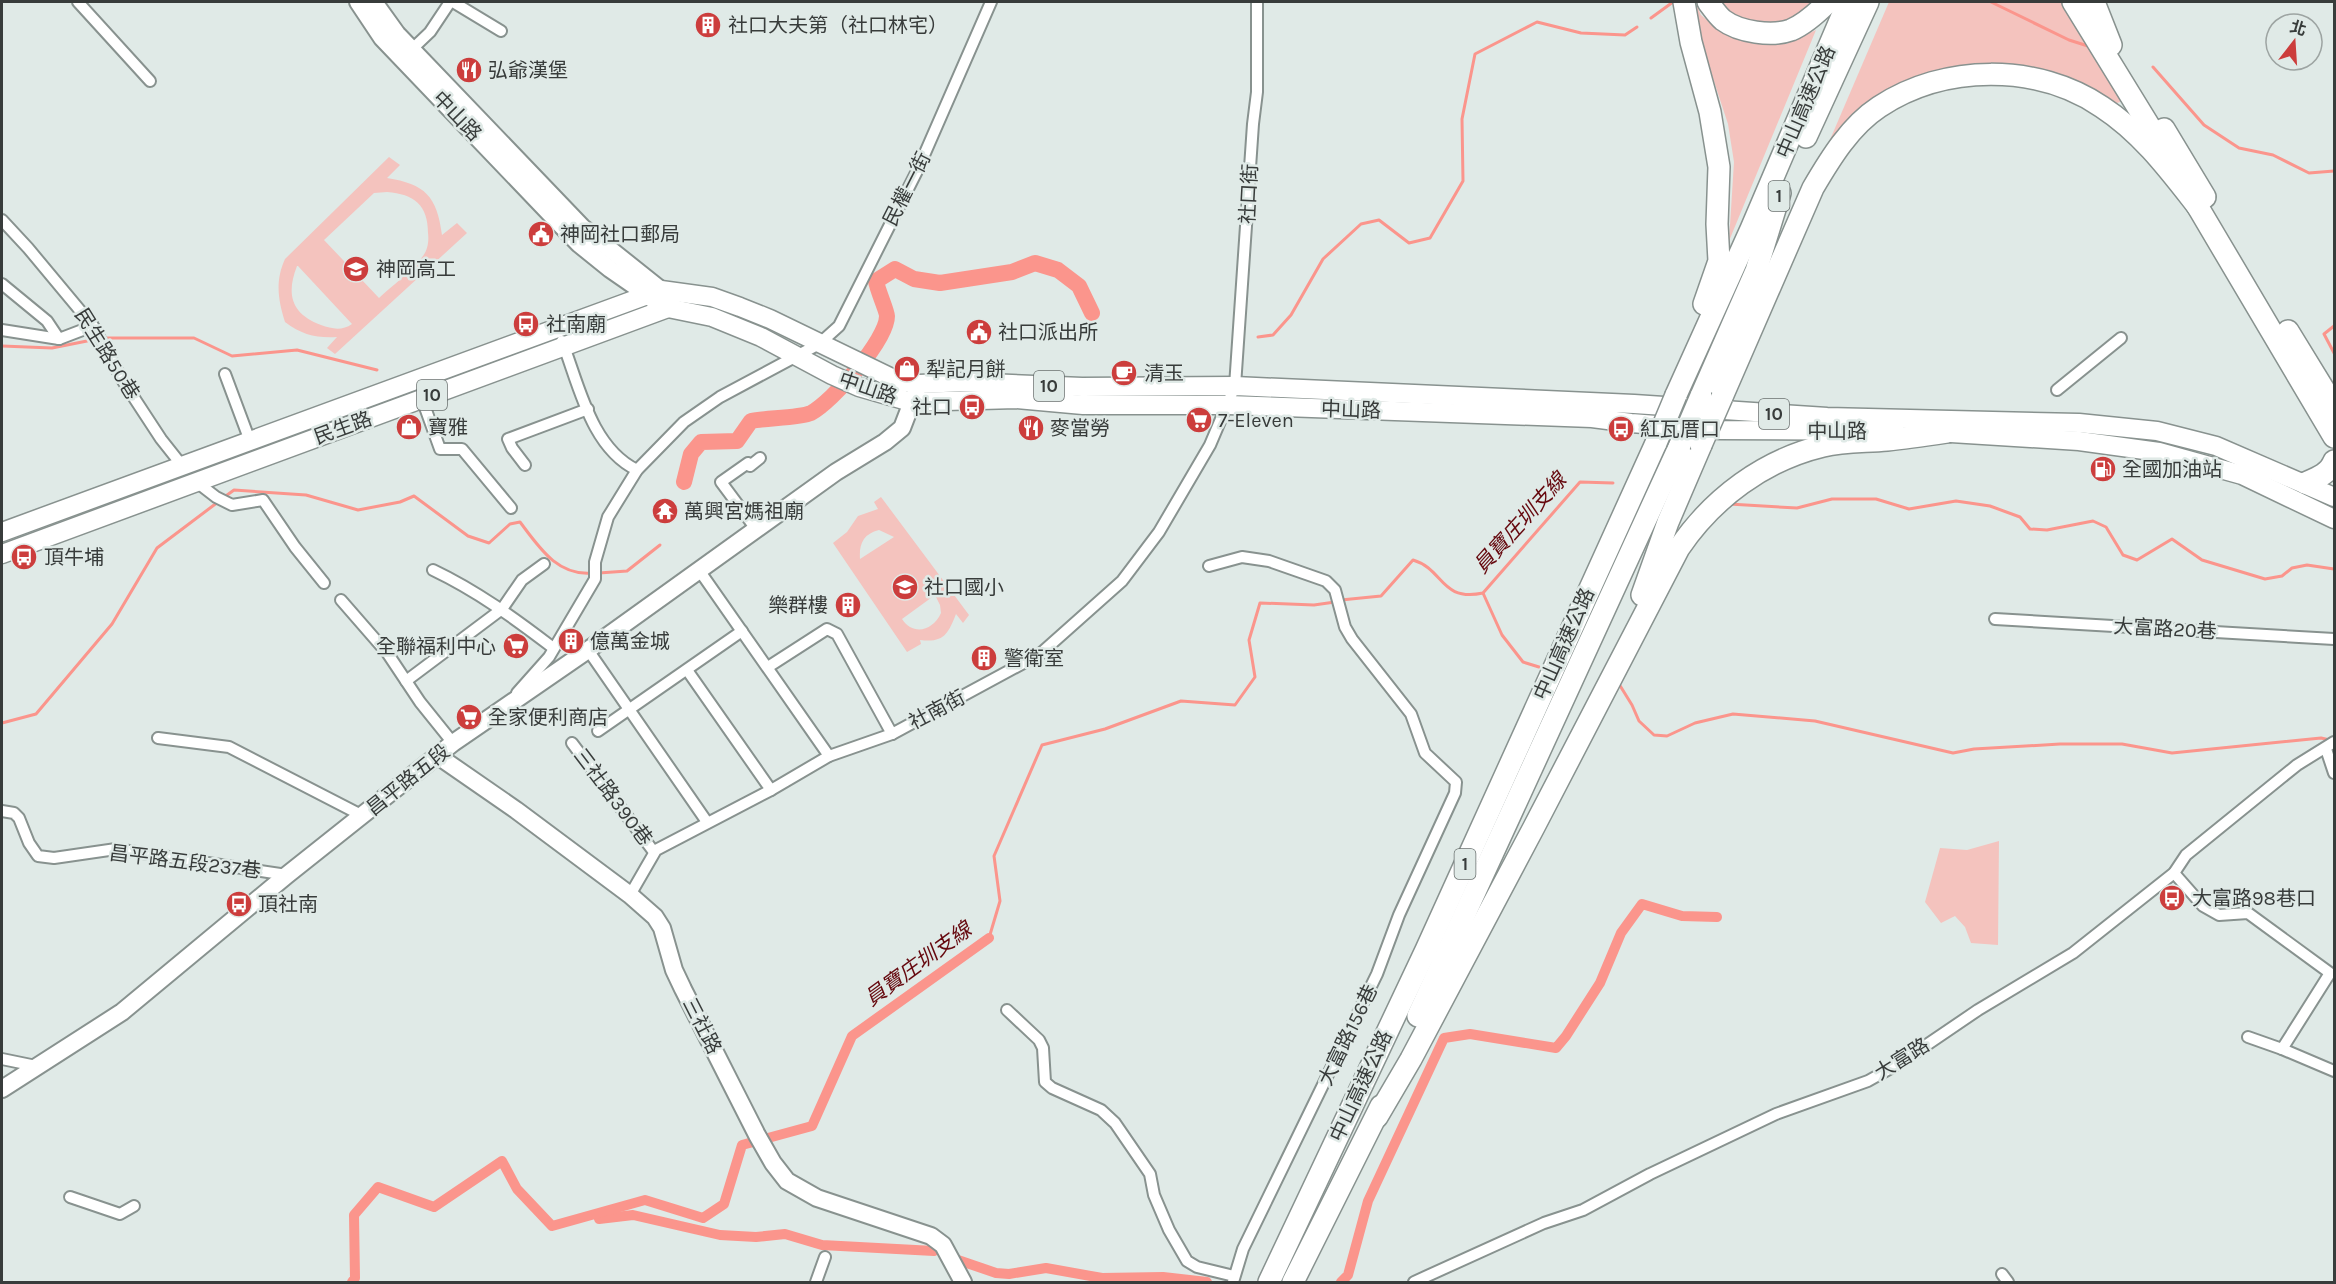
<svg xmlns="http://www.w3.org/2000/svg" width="2336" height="1284" font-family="Karla,'Noto Sans TC',sans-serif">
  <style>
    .green { fill: #f4c3be; fill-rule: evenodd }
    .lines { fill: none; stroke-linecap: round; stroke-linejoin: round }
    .stream { stroke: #fb958c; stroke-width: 3 }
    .canal { stroke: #fb958c; stroke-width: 10 }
    .river { stroke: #fb958c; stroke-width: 16 }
    .street-casing { stroke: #88928f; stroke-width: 14 }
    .secondary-casing { stroke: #88928f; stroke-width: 20 }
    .primary-casing { stroke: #88928f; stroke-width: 21 }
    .highway-casing { stroke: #88928f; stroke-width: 24 }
    .street { stroke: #fff; stroke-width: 10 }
    .secondary { stroke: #fff; stroke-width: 16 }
    .primary { stroke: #fff; stroke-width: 18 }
    .highway { stroke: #fff; stroke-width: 21 }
    .highway-bridge-casing { stroke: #88928f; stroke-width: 24; stroke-linecap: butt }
    .highway-bridge { stroke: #fff; stroke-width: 21 }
    .labels { text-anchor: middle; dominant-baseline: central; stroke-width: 5; stroke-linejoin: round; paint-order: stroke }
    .shield { fill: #e0eae7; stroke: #6a706f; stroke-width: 1.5 }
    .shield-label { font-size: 18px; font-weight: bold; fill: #383c3b }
    .poi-label { font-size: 20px; fill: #383c3b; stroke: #e0eae7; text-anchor: start }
    .street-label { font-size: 20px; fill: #383c3b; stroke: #e0eae7 }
    .water-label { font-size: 21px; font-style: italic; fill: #65080e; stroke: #e0eae7 }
  </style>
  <rect width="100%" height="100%" fill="#e0eae7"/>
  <g class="green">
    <path d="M1688 2H1695L1701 15 1720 31 1754 44H1786L1816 30 1729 241 1734 162 1728 124Z"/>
    <path d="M1717 2H1820C1814 10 1807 12 1797 16 1767 29 1739 28 1717 2Z"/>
    <path d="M1889 2H2066L2122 96 2120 102 2114 104 2085 87 1921 79 1820 163Z"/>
    <path d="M389 157 400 165 387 178C425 184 437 196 442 235L457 223 467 233 335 354 327 348 337 337C316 338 302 335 285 322 278 300 275 281 285 259ZM387 192C414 194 428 205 428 233 429 240 428 250 423 256 413 270 392 286 379 298L324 240 374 193ZM297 266H298L352 324C342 331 332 329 321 325 291 314 286 294 297 266Z"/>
    <path d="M881 497 969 615 963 623 956 614C948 634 944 643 920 640L921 644 907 652 833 543 847 532 858 516 878 509 874 502ZM879 530 894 537 860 559C859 544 863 534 879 530ZM935 595 940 605 941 613C933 631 913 636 902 619Z"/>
    <path d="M1999 841 1998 945 1971 943 1965 927 1955 916 1941 923 1925 902 1940 848 1967 850Z"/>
  </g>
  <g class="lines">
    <g class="stream">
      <path d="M1991 2 2069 40 2091 47"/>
      <path d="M1651 18 1673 2"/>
      <path d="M2153 67 2204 125 2239 148 2273 155 2309 173 2334 171"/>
      <path d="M2334 326 2324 334 2334 353"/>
      <path d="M1258 337 1273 335 1291 315 1323 259 1361 224 1379 220 1409 243 1430 238 1463 181 1462 119 1475 54 1537 22 1581 33 1625 35 1637 27"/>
      <path d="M104 338H194L232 356 297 350 377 370"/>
      <path d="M2 346 52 348 97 339"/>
      <path d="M223 498 234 490 306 495 358 510 400 502 414 496 468 536 489 543 510 524 520 522C539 547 557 576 592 573"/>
      <path d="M1729 504 1797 508 1832 499H1876L1909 509 1956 501 1990 506 2020 517 2030 529 2047 530 2093 521 2106 527 2123 555 2137 560 2172 539 2202 560 2265 579 2282 576 2292 568 2307 565 2334 569"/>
      <path d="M599 573 627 571 660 545"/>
      <path d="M1483 593 1502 635 1523 662 1539 667"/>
      <path d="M1341 600 1381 596 1413 560C1444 569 1440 602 1483 593L1580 482 1613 483"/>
      <path d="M1619 684 1632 705 1639 721 1654 735 1667 736 1695 723 1733 714 1815 721 1953 753 1974 749 2060 744H2122L2172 753 2321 738 2330 740"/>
      <path d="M2 723 36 714 112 624 157 548 218 502"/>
      <path d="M989 938 1000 901 994 856 1042 745 1105 729 1181 701 1235 705 1255 677 1249 640 1260 603 1314 605 1335 602"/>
    </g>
    <g class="canal">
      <path d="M599 1219 633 1215 720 1235 756 1237 785 1234 822 1245 934 1251"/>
      <path d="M958 1260 996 1273 1009 1274 1046 1268 1102 1278 1163 1277 1207 1282"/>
      <path d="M352 1282 355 1278 354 1215 378 1187 434 1207 502 1161 517 1189 552 1226 645 1200 703 1218 724 1204 742 1145 812 1126 852 1036 989 938"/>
      <path d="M1341 1282 1348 1275 1368 1201 1444 1038 1470 1034 1556 1048 1566 1036 1600 983 1621 933 1642 904 1682 916 1717 917"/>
    </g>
    <path class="river" d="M684 482 691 454 701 442 737 441 751 421C765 418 800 418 811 413 832 402 887 340 887 316 887 311 877 289 876 281L895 269 914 279 940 283 1012 272 1035 263 1058 270 1079 286 1092 313"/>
    <defs>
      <g id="street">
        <path d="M78 2 150 81"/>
        <path d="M453 2 501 31"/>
        <path d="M409 52 430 32 450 2"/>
        <path d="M2 220 28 248 93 326 123 381 161 439 184 468"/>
        <path d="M2 284 47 321 59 339"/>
        <path d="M2 330 59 339 93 326"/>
        <path d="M562 341C579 385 591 448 637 470"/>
        <path d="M225 374 250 441"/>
        <path d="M2057 390 2121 338"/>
        <path d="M422 399 440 449H462L511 508"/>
        <path d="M525 465 512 448 508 439 588 409"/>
        <path d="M194 480 216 497 232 505 263 500 295 547 324 583"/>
        <path d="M756 529 721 482 748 463 750 466 760 458"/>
        <path d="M1209 566 1242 557 1269 561 1326 581 1335 590 1345 627 1352 639 1411 714 1425 753 1456 782 1455 793 1399 915 1377 974 1243 1249 1233 1282"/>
        <path d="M433 570C477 591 514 618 552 647"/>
        <path d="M699 570 829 756 892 734 1040 654 1122 581 1159 532 1210 445 1235 386 1253 124 1257 92V2"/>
        <path d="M341 600 388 654 420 702 453 743"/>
        <path d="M1995 619 2334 639"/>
        <path d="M588 650 707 822"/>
        <path d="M768 667 827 629 837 634 892 734"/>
        <path d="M687 670 771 790"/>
        <path d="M406 681 502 609 522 580 544 564"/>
        <path d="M517 693 549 657 595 579V562L608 517 637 470 684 422 720 397 819 344 839 326 918 169 991 2"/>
        <path d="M598 731 742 631"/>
        <path d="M158 738 229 747 363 816"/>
        <path d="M572 743 654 852"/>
        <path d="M2326 749 2334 773"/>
        <path d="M2 811 14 813 19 818 29 843 38 856 54 858 116 849 287 875"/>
        <path d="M2174 873 2203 906 2219 915 2248 913 2330 973 2282 1049 2334 1071"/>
        <path d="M630 895 656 850 771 790 829 756"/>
        <path d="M1007 1010 1039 1040 1043 1048 1045 1082 1052 1088 1101 1110 1115 1123 1150 1174 1154 1195 1169 1230 1187 1261 1197 1267 1234 1276"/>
        <path d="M2248 1037 2282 1049"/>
        <path d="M2 1059 36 1066"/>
        <path d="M70 1197 120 1214 134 1206"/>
        <path d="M2002 1274 2008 1282"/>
        <path d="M816 1282 825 1257"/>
        <path d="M1414 1282 1544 1223 1583 1210 1650 1174 1776 1114 1868 1081 1900 1063 1978 1010 2073 953 2174 873 2186 855 2297 765 2334 742"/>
      </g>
      <g id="secondary">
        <path d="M358 2 382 38 579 244 610 269 649 296"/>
        <path d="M374 2 397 34 582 227 661 290"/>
        <path d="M438 756 516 810 630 895 655 917 662 928 674 970 683 989 757 1135 773 1163 787 1181 817 1198 931 1236 943 1245 963 1282"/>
        <path d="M2 1089 122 1012 287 875 453 743 588 650 836 472 885 442 902 428 917 389"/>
      </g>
      <g id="primary">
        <path d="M649 296 668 308 712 317 761 337 832 375 859 387 911 402 1016 399 1083 405H1228L1592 418 1631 423 1720 430 1895 431"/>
        <path d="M1935 432 2079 441 2159 452 2242 475 2334 519"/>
        <path d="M2 532 661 290 712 297 740 307 770 319 898 381 919 384 966 382 1082 387 1235 386 1634 404 1827 417 2079 423 2157 431 2216 446 2334 497"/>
        <path d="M2 554 668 308 671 299"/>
      </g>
      <g id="highway">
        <path d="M1684 2 1691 42 1710 112 1719 167 1717 224 1719 261 1704 304"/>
        <path d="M1708 2C1712 7 1717 15 1723 20 1739 32 1772 37 1791 30 1805 24 1818 12 1828 2"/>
        <path d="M2073 2 2164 150"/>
        <path d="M2094 2 2111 45"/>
        <path d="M2164 129 2205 197"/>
        <path d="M1806 137 1868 2"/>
        <path d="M2192 197 2334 437"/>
        <path d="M2288 331 2334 406"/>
        <path d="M1676 395 1751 229 1848 2"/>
        <path d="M1701 396 1756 271 1780 193"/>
        <path d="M1722 397 1813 188C1830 159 1850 126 1879 107 1944 64 2037 63 2102 107 2142 133 2170 171 2199 208"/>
        <path d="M2305 483C2317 478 2329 474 2334 461"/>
        <path d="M1642 595 1668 522 1701 445"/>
        <path d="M1418 1016 1680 445"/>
        <path d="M1377 1117 1411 1059 1534 827 1679 548C1713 498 1764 460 1823 446 1844 441 1866 442 1887 440 1907 438 1927 435 1947 432"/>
        <path d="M1269 1282 1426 950 1656 443"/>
        <path d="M1293 1282 1381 1106"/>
      </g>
    </defs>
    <use href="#street" class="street-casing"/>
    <use href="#secondary" class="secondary-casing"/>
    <use href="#primary" class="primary-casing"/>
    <use href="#highway" class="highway-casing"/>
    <use href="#street" class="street"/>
    <use href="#secondary" class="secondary"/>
    <use href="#primary" class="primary"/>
    <use href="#highway" class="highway"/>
    <defs>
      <g id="highway-bridge">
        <path d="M1656 443 1676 395"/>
        <path d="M1680 445 1701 396"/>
        <path d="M1701 445 1722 397"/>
      </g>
    </defs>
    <use href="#highway-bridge" class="highway-bridge-casing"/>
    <use href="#highway-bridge" class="highway-bridge"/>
  </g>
  <defs>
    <symbol id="building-disc" viewBox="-11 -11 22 22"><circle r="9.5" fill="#cc3d3c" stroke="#e0eae7"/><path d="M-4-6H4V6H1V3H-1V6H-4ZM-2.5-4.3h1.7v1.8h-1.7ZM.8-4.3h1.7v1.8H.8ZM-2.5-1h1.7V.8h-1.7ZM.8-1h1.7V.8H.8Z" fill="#fff"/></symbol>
    <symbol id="restaurant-disc" viewBox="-11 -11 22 22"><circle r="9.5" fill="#cc3d3c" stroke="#e0eae7"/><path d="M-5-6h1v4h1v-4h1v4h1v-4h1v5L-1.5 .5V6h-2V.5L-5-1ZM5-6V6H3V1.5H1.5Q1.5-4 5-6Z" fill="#fff"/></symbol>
    <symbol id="civic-disc" viewBox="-11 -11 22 22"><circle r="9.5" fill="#cc3d3c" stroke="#e0eae7"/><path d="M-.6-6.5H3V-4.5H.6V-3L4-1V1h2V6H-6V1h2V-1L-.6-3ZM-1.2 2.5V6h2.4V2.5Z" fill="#fff"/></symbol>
    <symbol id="school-disc" viewBox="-11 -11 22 22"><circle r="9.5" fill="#cc3d3c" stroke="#e0eae7"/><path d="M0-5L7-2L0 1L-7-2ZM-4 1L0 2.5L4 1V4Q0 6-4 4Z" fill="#fff"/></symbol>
    <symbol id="bus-disc" viewBox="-11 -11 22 22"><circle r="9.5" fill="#cc3d3c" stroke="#e0eae7"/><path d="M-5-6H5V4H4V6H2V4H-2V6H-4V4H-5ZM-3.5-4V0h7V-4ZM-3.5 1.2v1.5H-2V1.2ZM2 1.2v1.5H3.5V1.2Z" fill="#fff"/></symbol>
    <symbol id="shop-disc" viewBox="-11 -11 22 22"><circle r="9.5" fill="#cc3d3c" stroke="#e0eae7"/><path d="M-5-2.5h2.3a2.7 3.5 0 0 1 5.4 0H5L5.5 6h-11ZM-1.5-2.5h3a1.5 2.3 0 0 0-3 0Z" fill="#fff"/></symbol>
    <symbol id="cafe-disc" viewBox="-11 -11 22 22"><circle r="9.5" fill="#cc3d3c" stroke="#e0eae7"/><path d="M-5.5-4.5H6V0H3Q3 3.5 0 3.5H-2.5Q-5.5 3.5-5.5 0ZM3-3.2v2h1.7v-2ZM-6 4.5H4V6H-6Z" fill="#fff"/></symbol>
    <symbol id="supermarket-disc" viewBox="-11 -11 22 22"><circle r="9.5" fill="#cc3d3c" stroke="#e0eae7"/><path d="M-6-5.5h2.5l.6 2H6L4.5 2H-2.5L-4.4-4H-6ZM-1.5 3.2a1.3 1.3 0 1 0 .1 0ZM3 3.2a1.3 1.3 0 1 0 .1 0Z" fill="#fff"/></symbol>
    <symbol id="fuel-disc" viewBox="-11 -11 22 22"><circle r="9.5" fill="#cc3d3c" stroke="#e0eae7"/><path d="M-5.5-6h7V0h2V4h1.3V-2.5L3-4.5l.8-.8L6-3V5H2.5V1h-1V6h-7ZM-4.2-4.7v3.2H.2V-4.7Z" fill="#fff"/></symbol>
    <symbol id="temple-disc" viewBox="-11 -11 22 22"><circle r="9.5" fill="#cc3d3c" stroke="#e0eae7"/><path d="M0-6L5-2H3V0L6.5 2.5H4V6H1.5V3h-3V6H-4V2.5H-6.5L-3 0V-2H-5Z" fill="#fff"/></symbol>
  </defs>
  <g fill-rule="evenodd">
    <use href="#building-disc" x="693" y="10" width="30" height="30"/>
    <use href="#restaurant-disc" x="454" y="55" width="30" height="30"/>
    <use href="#civic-disc" x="526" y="219" width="30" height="30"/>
    <use href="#school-disc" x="341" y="254" width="30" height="30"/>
    <use href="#bus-disc" x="511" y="309" width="30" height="30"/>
    <use href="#civic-disc" x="964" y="317" width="30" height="30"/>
    <use href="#shop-disc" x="892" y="354" width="30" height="30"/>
    <use href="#cafe-disc" x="1109" y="358" width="30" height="30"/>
    <use href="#bus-disc" x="957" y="392" width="30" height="30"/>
    <use href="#supermarket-disc" x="1184" y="405" width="30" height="30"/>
    <use href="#shop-disc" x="394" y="412" width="30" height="30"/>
    <use href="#restaurant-disc" x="1016" y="413" width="30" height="30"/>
    <use href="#bus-disc" x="1606" y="414" width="30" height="30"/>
    <use href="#fuel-disc" x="2088" y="454" width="30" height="30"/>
    <use href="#temple-disc" x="650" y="496" width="30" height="30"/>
    <use href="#bus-disc" x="9" y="542" width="30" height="30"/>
    <use href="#school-disc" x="890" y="572" width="30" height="30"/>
    <use href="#building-disc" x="833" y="590" width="30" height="30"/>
    <use href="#building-disc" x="556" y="626" width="30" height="30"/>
    <use href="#supermarket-disc" x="501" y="631" width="30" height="30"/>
    <use href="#building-disc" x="969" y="643" width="30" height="30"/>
    <use href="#supermarket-disc" x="454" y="702" width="30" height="30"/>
    <use href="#bus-disc" x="2157" y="883" width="30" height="30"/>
    <use href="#bus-disc" x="224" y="889" width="30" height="30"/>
  </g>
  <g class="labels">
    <g class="shield">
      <rect x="1768.5" y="181" width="21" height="30" rx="4.5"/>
      <rect x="1034" y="371" width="30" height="30" rx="4.5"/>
      <rect x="417" y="380" width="30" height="30" rx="4.5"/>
      <rect x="1759" y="399" width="30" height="30" rx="4.5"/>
      <rect x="1454.5" y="849" width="21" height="30" rx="4.5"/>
    </g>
    <g class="shield-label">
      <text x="1779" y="196">1</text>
      <text x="1049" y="386">10</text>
      <text x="432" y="395">10</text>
      <text x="1774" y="414">10</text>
      <text x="1465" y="864">1</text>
    </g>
    <g class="poi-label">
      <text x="728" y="25">社口大夫第（社口林宅）</text>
      <text x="488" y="70">弘爺漢堡</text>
      <text x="560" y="234">神岡社口郵局</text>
      <text x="376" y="269">神岡高工</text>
      <text x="546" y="324">社南廟</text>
      <text x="998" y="332">社口派出所</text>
      <text x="926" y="369">犁記月餅</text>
      <text x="1144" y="373">清玉</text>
      <text x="952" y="407" text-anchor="end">社口</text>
      <text x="1218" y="420">7-Eleven</text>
      <text x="428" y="427">寶雅</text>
      <text x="1050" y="428">麥當勞</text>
      <text x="1640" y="429">紅瓦厝口</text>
      <text x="2122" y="469">全國加油站</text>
      <text x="684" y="511">萬興宮媽祖廟</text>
      <text x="44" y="557">頂牛埔</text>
      <text x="924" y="587">社口國小</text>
      <text x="828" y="605" text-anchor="end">樂群樓</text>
      <text x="590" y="641">億萬金城</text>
      <text x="496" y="646" text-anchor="end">全聯福利中心</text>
      <text x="1004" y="658">警衛室</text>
      <text x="488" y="717">全家便利商店</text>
      <text x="2192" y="898">大富路98巷口</text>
      <text x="258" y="904">頂社南</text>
    </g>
    <g class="street-label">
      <text transform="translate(1806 102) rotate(-67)">中山高速公路</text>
      <text transform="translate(457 116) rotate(46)">中山路</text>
      <text transform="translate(907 189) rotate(-63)">民權一街</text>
      <text transform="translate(1249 194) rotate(-87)">社口街</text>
      <text transform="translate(107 354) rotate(58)">民生路50巷</text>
      <text transform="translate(868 388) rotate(19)">中山路</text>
      <text transform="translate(1351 410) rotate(2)">中山路</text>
      <text transform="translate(343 428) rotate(-20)">民生路</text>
      <text x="1837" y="431">中山路</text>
      <text transform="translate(2165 629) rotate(3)">大富路20巷</text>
      <text transform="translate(1564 644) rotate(-66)">中山高速公路</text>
      <text transform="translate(937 710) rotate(-28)">社南街</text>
      <text transform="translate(408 780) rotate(-39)">昌平路五段</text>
      <text transform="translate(613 797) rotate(53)">三社路390巷</text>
      <text transform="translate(185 862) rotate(7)">昌平路五段237巷</text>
      <text transform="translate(702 1026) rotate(63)">三社路</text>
      <text transform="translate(1348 1035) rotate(-64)">大富路156巷</text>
      <text transform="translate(1902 1059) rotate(-32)">大富路</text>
      <text transform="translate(1361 1086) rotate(-65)">中山高速公路</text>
    </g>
    <g class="water-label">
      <text transform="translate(1520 523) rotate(-48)">員寶庄圳支線</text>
      <text transform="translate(918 964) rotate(-36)">員寶庄圳支線</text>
    </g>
  </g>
  <rect width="2336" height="1284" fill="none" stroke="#383c3b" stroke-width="6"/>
  <g transform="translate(2294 42) rotate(17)"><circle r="28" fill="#e0eae7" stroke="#9da4a2" stroke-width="1.5"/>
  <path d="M0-4.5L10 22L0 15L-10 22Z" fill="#cc3d3c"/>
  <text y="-9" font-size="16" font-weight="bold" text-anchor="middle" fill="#383c3b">北</text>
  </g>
</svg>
